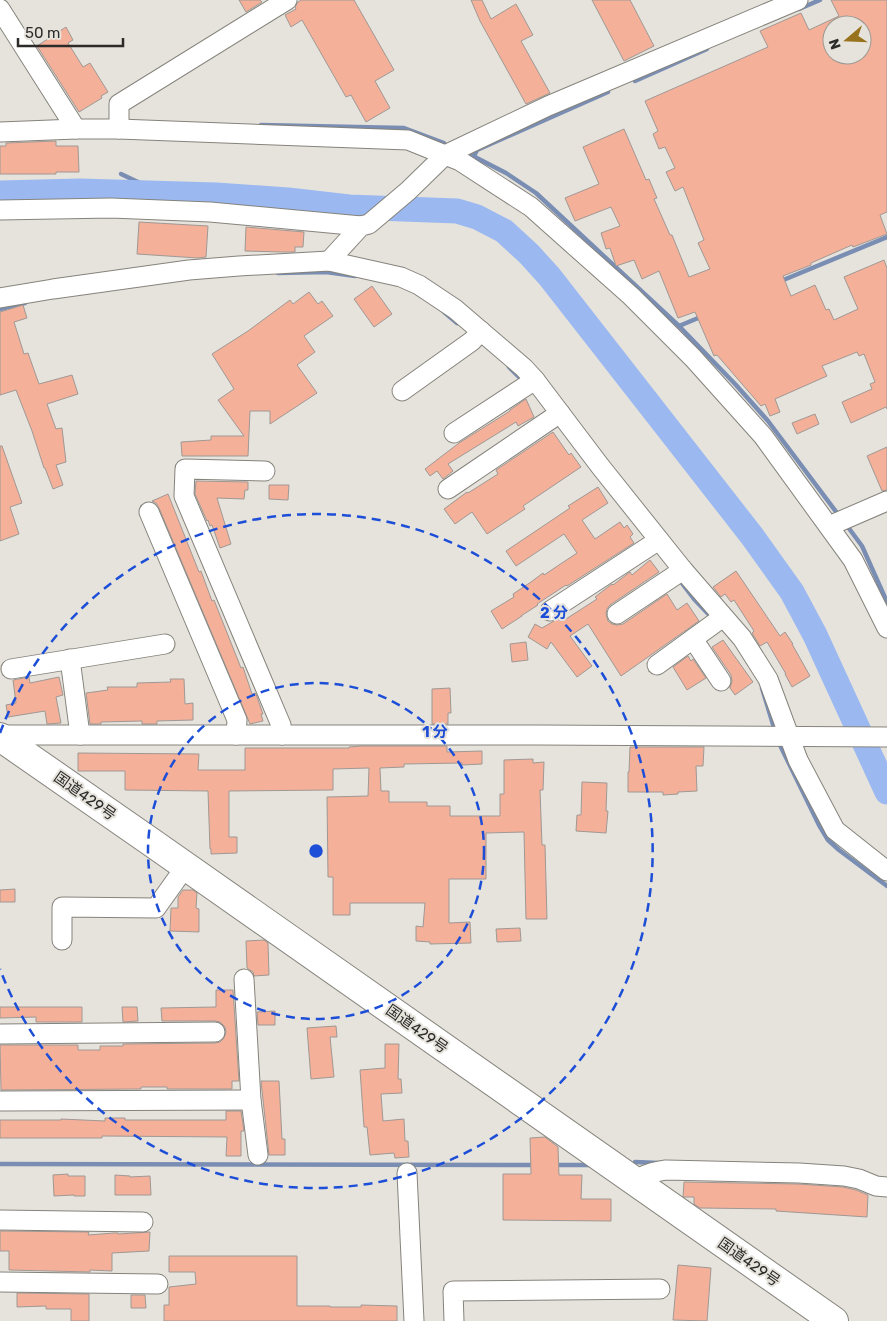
<svg xmlns="http://www.w3.org/2000/svg" width="887" height="1321" font-family="Rubik,'Noto Sans JP',sans-serif">
  <style>
    .lines { fill: none; stroke-linecap: round; stroke-linejoin: round }
    .stream { stroke: #7a8eb4; stroke-width: 4.5 }
    .river { stroke: #9bb9f0; stroke-width: 25 }
    .building { fill: #f4b098; stroke: #a09895; fill-rule: evenodd }
    .minor-casing { stroke: #85837c; stroke-width: 21 }
    .highway-casing { stroke: #85837c; stroke-width: 30 }
    .minor { stroke: #fff; stroke-width: 19 }
    .highway { stroke: #fff; stroke-width: 28 }
    .ring { fill: none; stroke: #1d4ed8; stroke-width: 2.5; stroke-dasharray: 9 6 }
    .labels { text-anchor: middle; dominant-baseline: central; stroke-width: 4; stroke-linejoin: round; paint-order: stroke }
    .street-label { font-size: 15px; fill: #2c2b29; stroke: #e6e3dc }
    .centre { fill: #1d4ed8; stroke: #e6e3dc; stroke-width: 2.5 }
    .ring-label { font-size: 15px; text-anchor: middle; font-weight: bold; fill: #1d4ed8; stroke: #e6e3dc; stroke-width: 4; stroke-linejoin: round; paint-order: stroke }
  </style>
  <rect width="100%" height="100%" fill="#e6e3dc"/>
  <g class="lines">
    <g class="stream">
      <path d="M799 9 820 0"/>
      <path d="M635 81 707 49"/>
      <path d="M261 125 404 128 444 143"/>
      <path d="M469 154 506 173 536 193 679 326 736 385 768 421 840 517"/>
      <path d="M474 156 477 150 608 92"/>
      <path d="M121 174 140 183 143 193"/>
      <path d="M278 273 326 272 355 276"/>
      <path d="M781 281 887 237"/>
      <path d="M0 309 25 303"/>
      <path d="M444 312 457 323"/>
      <path d="M679 326 703 316"/>
      <path d="M509 367 523 381"/>
      <path d="M845 523 862 546 887 602"/>
      <path d="M678 578 694 599 713 619"/>
      <path d="M762 688 775 731"/>
      <path d="M778 741 819 825 828 840 839 850 887 886"/>
      <path d="M635 1162 659 1163"/>
      <path d="M0 1164 536 1165"/>
      <path d="M554 1165H591"/>
    </g>
    <path class="river" d="M0 193 80 191 216 195 288 200 349 207 457 211 477 217 504 231 529 254 549 276 752 536 792 592 815 635 887 792"/>
  </g>
  <g class="building">
    <path d="M239 0H260L262 2 246 12Z"/>
    <path d="M301 0H354L394 70 375 81 390 108 366 122 351 95 346 97 302 20 291 27 285 15 296 9 295 7 298 2Z"/>
    <path d="M471 0H482L491 19 516 4 533 35 521 41 550 93 526 104 480 21Z"/>
    <path d="M592 0H630L654 46 624 61Z"/>
    <path d="M831 0H887V212L880 215 887 234 853 247 852 245 811 263V265L783 276 791 296 815 285 826 310 829 309 834 320 858 309 844 277 884 260 887 268V409L886 407 851 423 842 402 872 389 870 384 875 382 864 354 859 356 857 352 822 366 827 376 775 399 780 412 770 416 765 404 761 406 717 355 714 356 695 312 678 318 659 271 642 279 634 260 616 266 610 248 606 249 601 233 620 226 611 207 575 221 565 198 599 184 583 147 624 129 646 180 649 179 657 198 654 199 670 235H672L689 277 710 269 698 243 704 240 683 187 675 191 666 172 675 168 665 147 659 149 653 134 658 131 645 101 768 47 760 31 801 13 809 30 839 16ZM832 25H862V55H832Z"/>
    <path d="M66 27 73 40 68 43 83 67 90 63 108 92 101 96 102 98 79 112 37 46Z"/>
    <path d="M56 141V146H78L79 172H56V174H0V146H6V143Z"/>
    <path d="M139 222 208 226 206 257 198 258 137 254Z"/>
    <path d="M246 227 304 232 303 247H295V252H281L245 251Z"/>
    <path d="M372 286 392 314 374 327 354 299Z"/>
    <path d="M309 292 318 304 322 301 333 316 304 336 315 352 297 365 317 393 270 424V411H250L248 456H182L181 442 211 440V436H244L218 400 234 389 212 354 248 331 290 300 293 304Z"/>
    <path d="M23 305 27 318 14 322 24 354 28 353 39 384 72 375 78 394 47 404 56 429 62 428 66 462 56 465 63 485 53 489 45 468H44L32 431 16 390 0 395V312Z"/>
    <path d="M526 399 534 417 518 426 516 422 448 464 453 471 443 479 437 471 430 476 425 469 459 443 510 411V410Z"/>
    <path d="M815 414 819 424 797 434 792 423Z"/>
    <path d="M553 432 569 455 571 453 581 467 523 506 525 509 487 534 472 512 455 524 444 509 467 492 468 493 498 474 496 470Z"/>
    <path d="M0 446H2L22 503 10 507 19 534 0 541Z"/>
    <path d="M887 447V490L882 491 867 456Z"/>
    <path d="M196 481 248 482V490H245L244 499 217 498 231 544 220 548 212 525 210 526 208 520 207 521 195 494Z"/>
    <path d="M269 485H289L288 500 269 499Z"/>
    <path d="M598 487 608 503 582 520 595 539 620 522 624 528 627 525 633 534 630 537 634 543 567 586 566 585 537 604 538 605 521 616H522L502 629 491 611 514 597 513 594 531 582 543 573 544 575 577 553 564 534 516 566 506 551 570 508 568 506Z"/>
    <path d="M168 494 199 572 201 571 212 601 214 600 241 668 243 667 252 694 255 693 256 694 263 714H261L263 721 250 724 159 508 156 503 152 501Z"/>
    <path d="M650 560 659 572 610 605 607 609 606 614 608 621 612 624 617 625 623 624 667 594 677 610 687 603 699 621 621 676 588 624 570 636 592 666 577 677 551 642 547 649 528 637 535 624 542 628 564 615 566 619 597 599 595 597 608 587 612 584 613 585 630 572 632 575Z"/>
    <path d="M736 571 780 636 785 632 793 644H792L810 676 792 687 785 674H786L767 642 760 646 752 633 754 631 734 600 731 602 725 594 721 597 713 587Z"/>
    <path d="M723 640 753 682 735 695 730 688 732 681 731 675 712 647Z"/>
    <path d="M526 642 528 660 512 662 510 644Z"/>
    <path d="M688 656 691 661 693 659 706 678 687 690 673 667Z"/>
    <path d="M29 677 30 683 59 677 63 695 56 697 61 723 47 724 45 711 8 717 6 705 16 703 13 680Z"/>
    <path d="M170 679H184L185 704 193 703V720L157 721V724H142V721L101 722V724H90L86 693 108 690 107 687H137V683L171 682Z"/>
    <path d="M450 688 451 713H448V724H432V689Z"/>
    <path d="M361 746H447V752L482 751V764L462 765V763L404 764V767L380 768 381 791H389V802H427V806H450V816H500V794H504V760L533 759V763L544 762 543 790H540L542 845H545L547 919H526L524 832 486 833V879H449V923L470 922 471 943 430 944V942L416 941V926L423 927 425 903H350V915H333V877H328L327 797 368 796 369 768 333 769V790L229 791V837H237V853L211 854V849H210L208 791 125 790V771H78V753L199 754 198 770H245V748H349V747Z"/>
    <path d="M630 747H704L703 766H696L697 791 678 792V794L663 795V792H628V772H629Z"/>
    <path d="M582 782 607 783 606 811H608L606 833 576 831 577 815H581Z"/>
    <path d="M15 889V902H0V890Z"/>
    <path d="M183 890H193L197 893 196 908 199 909V932L170 931 171 908H178V897Z"/>
    <path d="M520 928 521 941 497 942 496 929Z"/>
    <path d="M264 940 268 943 269 975 254 976 253 972 247 968 246 941Z"/>
    <path d="M216 990H233L239 1081H232V1089H167V1087H141V1089L1 1090 0 1045H78V1050H100V1046H123V1044L215 1043 220 1042 224 1038 226 1032 225 1027 220 1022 215 1021H162L161 1008 216 1007Z"/>
    <path d="M0 1007H82V1022H36V1017L0 1018Z"/>
    <path d="M122 1007H137L138 1021 123 1022Z"/>
    <path d="M275 1011V1025H258L257 1012Z"/>
    <path d="M336 1026 337 1037H330L334 1077 311 1079 307 1028Z"/>
    <path d="M385 1044H399L398 1079H401L402 1093 381 1094 383 1121 404 1119 405 1141H408L409 1157 395 1158 394 1153 370 1155 367 1127H364L360 1070 385 1068Z"/>
    <path d="M261 1081H279L282 1139H285V1155H269Z"/>
    <path d="M226 1111H241L244 1131H241V1156H226L227 1137 102 1136V1138H0V1120H61V1119L105 1121V1118H125V1120H226Z"/>
    <path d="M545 1137 558 1147 559 1175H582L581 1199H611V1221L503 1220V1174H531L530 1138Z"/>
    <path d="M68 1174V1176H85V1196H74V1195L54 1196 53 1175Z"/>
    <path d="M115 1175 130 1176V1177L150 1176 151 1195H115Z"/>
    <path d="M684 1182 798 1184 843 1187 856 1190 868 1195 867 1217 776 1211V1209L700 1208 694 1204V1197H683Z"/>
    <path d="M0 1231 89 1232 88 1235 114 1233H118V1234L150 1232 149 1251 112 1253V1271L90 1270V1272L9 1270V1251H0Z"/>
    <path d="M169 1256H297V1306H330V1307H361V1305L397 1306V1321H164V1305H169V1287L196 1284 195 1272H169Z"/>
    <path d="M678 1265 711 1268 707 1321 673 1320Z"/>
    <path d="M17 1293 89 1294V1321H71V1309H46V1306L17 1307Z"/>
    <path d="M131 1295H145L146 1308H131Z"/>
  </g>
  <g class="lines">
    <defs>
      <g id="minor">
        <path d="M0 9 76 129"/>
        <path d="M119 129V104L287 0"/>
        <path d="M0 132 76 129H119L408 140 460 161 531 207 631 296 693 358 763 436 853 560 887 628"/>
        <path d="M0 210 111 208 210 212 361 226"/>
        <path d="M329 261 361 226 369 224 408 191 445 155 548 106 798 0"/>
        <path d="M0 298 53 289 189 270 239 266 329 261 401 277 419 285 455 309 524 368 535 380 600 466 683 570 742 638 768 679 798 760 835 830 887 871"/>
        <path d="M402 391 472 341 481 331"/>
        <path d="M454 433 535 380"/>
        <path d="M265 471 185 469 184 496 281 725 282 735"/>
        <path d="M448 489 560 413"/>
        <path d="M149 512 237 720 236 735"/>
        <path d="M829 526 887 501"/>
        <path d="M550 611 659 540"/>
        <path d="M617 614 683 570"/>
        <path d="M693 639 721 681"/>
        <path d="M70 659 80 735"/>
        <path d="M657 665 723 617"/>
        <path d="M11 669 165 644"/>
        <path d="M0 735H539L887 737"/>
        <path d="M62 940V907L156 908 186 866"/>
        <path d="M244 979 251 1100 258 1155"/>
        <path d="M0 1034 215 1032"/>
        <path d="M0 1101 251 1100"/>
        <path d="M407 1173 414 1321"/>
        <path d="M634 1182C644 1174 653 1172 666 1170L799 1173 844 1176 859 1179 876 1186 887 1187"/>
        <path d="M0 1220 143 1222"/>
        <path d="M0 1282 158 1284"/>
        <path d="M454 1321 453 1291 660 1289"/>
      </g>
      <path id="highway" d="M0 737C279 930 555 1127 834 1321"/>
    </defs>
    <use href="#minor" class="minor-casing"/>
    <use href="#highway" class="highway-casing"/>
    <use href="#minor" class="minor"/>
    <use href="#highway" class="highway"/>
  </g>
  <g class="ring">
    <circle cx="316" cy="851" r="168"/>
    <path d="M0 733A337 337 0 1 1 0 969"/>
  </g>
  <g class="labels">
    <g class="street-label">
      <text transform="translate(85 796) rotate(35)">国道429号</text>
      <text transform="translate(417 1029) rotate(35)">国道429号</text>
      <text transform="translate(749 1262) rotate(35)">国道429号</text>
    </g>
  </g>
  <circle cx="316" cy="851" r="8" class="centre"/>
  <g class="ring-label">
    <text x="554" y="618">2 分</text>
    <text x="435" y="737">1 分</text>
  </g>
  <g transform="translate(847 40) rotate(251)"><circle r="24" fill="#e6e3dc" stroke="#9c9994"/>
  <path d="M0-4L9 19L0 12L-9 19Z" fill="#98721d"/>
  <text y="-8" font-size="14" font-weight="bold" text-anchor="middle" fill="#2c2b29">N</text>
  </g>
  <path d="M18 38v8h105v-8" fill="none" stroke="#2c2b29" stroke-width="2.5"/>
  <text x="25" y="38" font-size="15" fill="#2c2b29" stroke="#e6e3dc" stroke-width="4" paint-order="stroke">50 m</text>
</svg>
